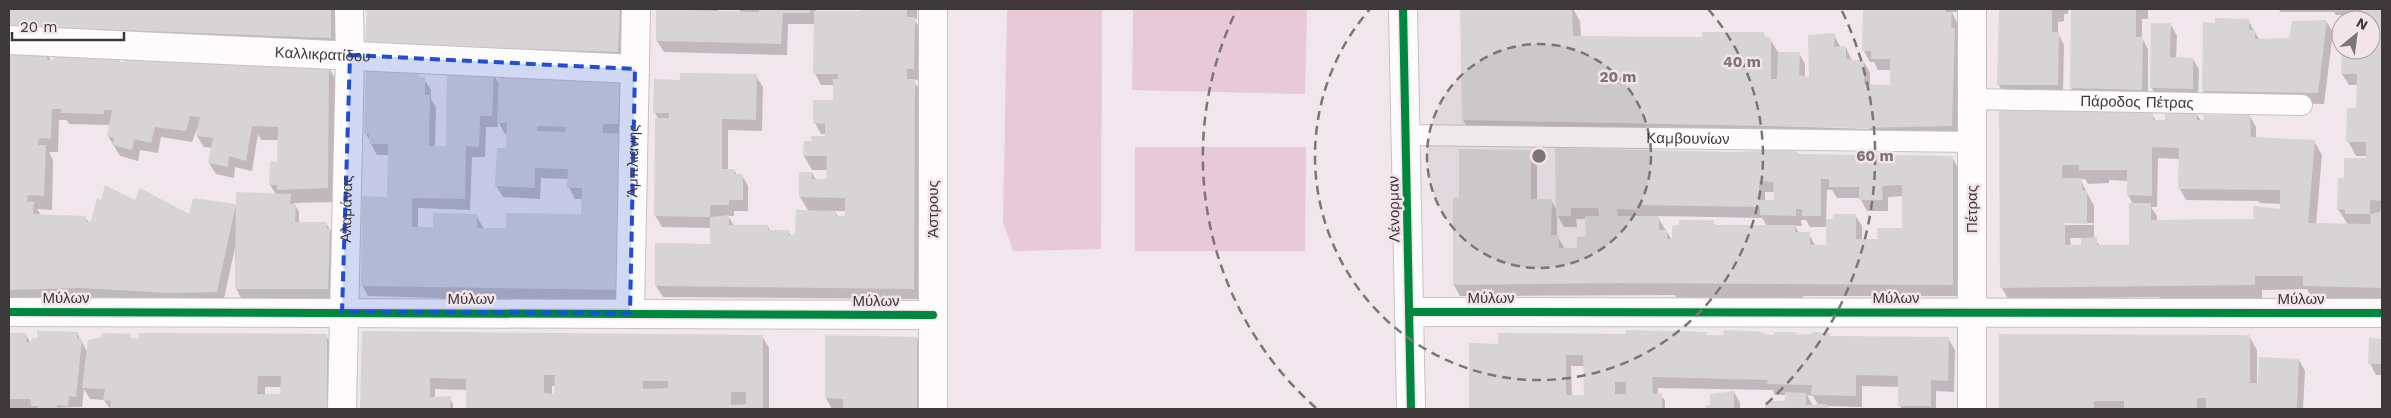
<svg xmlns="http://www.w3.org/2000/svg" width="2391" height="418" font-family="'Work Sans',sans-serif">
  <style>
    .green { fill: #e8c9d7 }
    .shadow { fill: #0003; fill-rule: evenodd }
    .building { fill: #d6d4d4; fill-rule: evenodd }
    .lines { fill: none; stroke-linecap: round; stroke-linejoin: round }
    .service-casing { stroke: #c8c1c4; stroke-width: 22 }
    .minor-casing { stroke: #c8c1c4; stroke-width: 30 }
    .secondary-casing { stroke: #c8c1c4; stroke-width: 30 }
    .service { stroke: #fdfbfc; stroke-width: 20 }
    .minor { stroke: #fdfbfc; stroke-width: 28 }
    .secondary { stroke: #fdfbfc; stroke-width: 28 }
    .cycleway-casing { stroke: #f3e3ea; stroke-width: 11 }
    .cycleway { stroke: #00873e; stroke-width: 8 }
    .marked { fill: #1d4ed8; fill-opacity: 0.2; stroke: #1d4ed8; stroke-width: 4; stroke-dasharray: 10 6; stroke-linejoin: round }
    .ring { fill: none; stroke: #7c7578; stroke-width: 2.5; stroke-dasharray: 9 6 }
    .labels { text-anchor: middle; dominant-baseline: central; stroke-width: 5; stroke-linejoin: round; paint-order: stroke }
    .street-label { font-size: 15px; fill: #3e383a; stroke: #f3e3ea }
    .centre { fill: #7c7578; stroke: #f3e3ea; stroke-width: 2.5 }
    .ring-label { font-size: 15px; text-anchor: middle; font-weight: bold; fill: #7c7578; stroke: #f3e3ea; stroke-width: 5; stroke-linejoin: round; paint-order: stroke }
  </style>
  <rect width="100%" height="100%" fill="#f0e6eb"/>
  <g class="green">
    <path d="M1007 9H1102L1101 249 1013 251 1003 222Z"/>
    <path d="M1133 9H1307L1305 94 1132 90Z"/>
    <path d="M1135 147H1306L1305 251H1135Z"/>
  </g>
  <g class="shadow">
    <path d="M9 9H337V49L9 36Z"/>
    <path d="M368 9H628L626 66 366 44Z"/>
    <path d="M658 9H718V12H741L739 9H816V13H864V9H917V19H914L920 29V80H913L921 92 919 299 663 297 656 286 711 245V228L662 227 655 215 659 120 655 113 682 81 756 76 763 87 762 131 728 130V170H734L737 175H742L748 186V211H734V216H728L734 226H768L770 231H788L791 236H797L809 212 800 197 812 173 816 180H828V170H812L804 156 813 142 828 138 826 134H821L815 123V101L834 102V85H821L815 73V24H788L787 55 664 52 657 41ZM835 211H846V217H838Z"/>
    <path d="M1461 9H1573L1580 21 1581 38H1703L1764 34 1766 39H1770L1779 54 1799 53 1805 64V77L1810 78 1834 35 1841 48 1846 47 1852 61 1864 62 1870 73V85L1891 86V70H1878L1874 62H1870L1864 51 1875 9H1958V12H1952L1958 25 1957 35 1960 40 1958 137 1472 136 1463 120ZM1777 124 1869 127V129L1777 126Z"/>
    <path d="M2000 9H2068V14H2064V21L2058 22V33L2064 45 2063 96 2005 95 1998 84Z"/>
    <path d="M2072 9H2148V19H2142V38L2148 49V100L2078 99 2071 88Z"/>
    <path d="M2279 9H2382V301L2313 300 2307 289 2262 290V299H2160L2159 297 2008 299 2002 288 2000 112 2152 114 2156 121H2166L2196 113 2201 121 2250 116 2256 127V139L2314 141 2322 155 2316 225H2348L2338 209 2345 180 2367 160V156H2356L2348 141 2357 109 2358 85H2349L2342 74 2343 50H2371V20H2362V15H2336L2334 12H2280ZM2158 158 2180 159V189L2186 200 2258 201 2260 203 2281 204V210L2256 221H2157V216L2151 207H2157ZM2080 179H2085L2088 184 2109 183V180L2128 181V195L2133 204 2130 246H2100L2094 238V206ZM2064 223H2093V225H2064ZM2070 238H2082V246H2071Z"/>
    <path d="M2248 20 2260 41 2291 40 2326 21 2333 32 2324 104 2209 102 2203 91 2204 24Z"/>
    <path d="M2171 25 2177 36 2176 58 2193 59 2199 70 2198 99 2158 98 2151 87Z"/>
    <path d="M9 52 47 53 52 62 118 59 121 63H126V58L257 64 258 67 329 68 337 82 335 202 294 203 299 212V223H326L333 234 334 300H242L236 288 235 248 223 303 9 304ZM59 120H67L69 124 111 125 108 136 120 156 138 161 140 150 158 153 161 137 192 142 199 124 197 136 204 147 212 148 209 163 216 174 234 178 235 167 252 171 258 134 261 140H279L278 163 270 185 276 194 237 206 194 199 189 217 136 202 89 223 85 217 41 215 37 209 52 210 53 160 49 152H58Z"/>
    <path d="M493 73 500 85 619 76 625 88 624 135H618L625 146 624 301H441L440 298 368 296 362 285 388 198 389 155H377L366 134 418 74 421 79H424L431 90V99L436 107 435 147H447ZM498 122 505 134H508L507 150 496 186 503 197 540 199 541 178 569 179V187L575 199H583L582 216 507 229H484L476 215 434 228H418V208L470 210 472 157H485L486 127H498Z"/>
    <path d="M1795 150 1798 155 1952 157 1958 168 1959 296H1803V299L1677 298 1675 295 1460 296 1454 285 1460 199 1530 151 1537 162V200H1551L1558 212 1736 153ZM1827 190H1832L1837 198H1860L1867 211H1888V197L1903 196V229L1879 240H1862V226L1855 215 1826 220ZM1765 192H1775V201H1765ZM1557 215 1564 227H1577L1576 219H1587V237L1579 249H1565L1557 236ZM1657 216 1762 218 1767 226H1716L1713 222 1672 240ZM1801 220H1806L1810 227H1827V247H1816L1809 234 1799 233 1795 226H1802Z"/>
    <path d="M364 332 762 336 769 348V409H467L468 390 435 389V398H450L453 404V409H361ZM552 386H556V395H552Z"/>
    <path d="M77 333 87 351 130 335 132 340 326 335 332 347V409H110L104 400 90 399 84 389 82 407 9 409V334L26 335 32 345ZM265 387H282V395H265Z"/>
    <path d="M1706 333 1708 336 1763 333 1764 336 1829 334 1831 337 1948 338 1955 350 1954 392 1936 391V409H1901L1900 387 1862 386V407L1827 406 1829 409H1766V402L1786 403V395H1775L1773 390 1658 388V395H1661L1665 401V409H1471L1470 345H1499L1627 336ZM1571 366H1585V396H1572ZM1807 395 1813 396 1819 406H1813Z"/>
    <path d="M2000 336H2249L2257 350V385L2299 360 2305 371 2303 409H2001Z"/>
    <path d="M917 338 925 352 924 409H832L826 398Z"/>
    <path d="M2370 340H2382V409V375H2376L2370 363Z"/>
    <path d="M1734 392 1740 403V409H1706L1707 406 1712 407Z"/>
  </g>
  <g class="building">
    <path d="M9 9H331V38L9 26Z"/>
    <path d="M367 9H620L618 52 365 44Z"/>
    <path d="M656 9 759 12V9H810V13H783L781 44 656 41Z"/>
    <path d="M863 9H907V17H915L914 69H907V79H915L914 289 655 286V243L710 244V217L729 215V225H768V230H789L788 235H795L796 210 836 211V216H845V198L799 197V172H812V179H826L827 156H803L804 141H812L811 136H825V124L813 123V100H833V79H838V74H813L814 11H862Z"/>
    <path d="M1460 9H1572L1573 36 1702 37V32H1764V37H1771V79H1777L1778 52H1800L1799 75 1809 77 1808 35 1835 33 1834 47 1846 46V59L1864 61V84L1890 85V59H1871V51H1862L1863 10 1946 9V12H1952L1951 27 1955 28 1952 126 1863 128 1462 120Z"/>
    <path d="M1999 9H2052V32H2059L2058 85H1997Z"/>
    <path d="M2071 9H2136V37H2143L2142 90 2070 88Z"/>
    <path d="M2361 9H2382V201L2370 200V214L2380 212 2382 202V288L2303 286V276H2255V285L2000 288 1999 110 2153 113V120H2165V111H2197V120H2204L2203 115H2250L2251 137 2315 140 2308 223 2371 224 2370 214H2345V210L2337 209 2338 178H2344V158H2366V142H2346L2347 108H2356L2357 74H2341L2342 50H2371V20H2361ZM2152 147 2179 148 2178 189 2280 190V209L2253 206 2254 219 2151 220V203H2129V245H2097V237L2081 238V245H2065V223L2087 224V190H2082L2081 178H2062V165H2079V170H2127V195L2152 196Z"/>
    <path d="M2215 18 2249 19V30H2255V39L2289 38 2292 21 2327 20 2318 93 2202 91 2203 22 2215 23Z"/>
    <path d="M2151 23H2171L2170 57 2193 58V89L2150 88Z"/>
    <path d="M9 51 47 52V60H54L53 55 119 58V62H125L124 56 209 60 208 63H257V66H263V64L329 67 328 188 277 190V185H269L270 161 277 162 278 127 252 126 246 161 229 156 228 167 208 163 213 138 196 136 200 117 190 116 186 131 155 127 151 143 134 139 132 150 112 145 114 138 107 136 112 110H104V114L61 113V109H52L51 139 39 138 38 145H46L44 196 28 195 27 202 34 201 33 214 86 216V222L91 221 97 198 101 200 105 185 135 200 140 188 189 214 193 198 236 204 217 292 169 293 80 288 9 290Z"/>
    <path d="M366 71 419 72V77H425V95H430L429 146H446L447 71 494 72 492 116H480L479 147 466 146 465 199 412 198V227H433V213L477 214V228H506V213L581 214 582 188H567L568 169 535 168V188L495 186 497 148H506L507 123H497L499 72 620 75 618 124H603V133L619 134 618 290 361 286 362 196 387 197 388 144H369V134H364ZM537 126 566 127 565 132 537 131Z"/>
    <path d="M680 73 757 74 756 120 722 119V169H734V174H743V200H729V205H710V217L654 216 655 118H669V113H653L654 79 680 80Z"/>
    <path d="M1555 148 1736 152 1796 149V154L1953 156V285L1618 283 1453 285V198H1459V149L1531 150V199H1552L1551 235H1559V248H1577V237L1586 236 1585 216H1599L1598 208H1571V216H1556ZM1821 179H1829V187H1859V200H1883L1882 186 1902 185V228H1877L1878 239H1856V214H1833L1834 219H1826V245H1810V232H1795V225H1714V220H1679V225L1672 226V239H1667V230H1659V216H1618L1617 209 1637 210V205L1760 207V215L1796 216V209H1802V216H1821ZM1759 181 1773 182 1774 200H1759Z"/>
    <path d="M236 192 291 194 290 204H296L295 222H327V229H330L328 289H235Z"/>
    <path d="M1626 330 1707 332V335H1723L1724 330 1764 332 1763 334 1774 335V332H1796L1797 335H1812V332L1830 333V336H1834L1949 337 1948 381 1931 380V406H1898V376L1856 375V396L1811 395 1812 385 1767 384 1768 380 1652 377 1653 394 1662 393V409H1469V343L1498 344V333L1626 334ZM1566 355H1583L1584 395H1566ZM1615 382H1626V394H1615Z"/>
    <path d="M37 331 78 332 77 338 82 339 76 397 69 396 68 406 57 405V409H37L38 406H31L30 399H9V333H27L26 342H31L32 338H37Z"/>
    <path d="M362 331 763 335V409H466V379L430 378V397L451 396 450 409H360ZM544 375H555L554 394 544 393ZM643 381H668V388L643 389ZM731 392H746V404L731 405Z"/>
    <path d="M102 333 131 334V338L139 339V333L327 334V409H110L111 401 103 400 105 389 82 388 88 340 102 337ZM258 376H281L280 394H257Z"/>
    <path d="M1999 334 2250 335V383H2258L2259 357 2299 359 2297 409H2206V398H2197V409H2124V401H2094V409H1999Z"/>
    <path d="M825 335 917 337V409H843V399L825 398Z"/>
    <path d="M2369 338 2382 339V364H2368Z"/>
    <path d="M1734 391V409H1705L1706 405H1710V394Z"/>
    <path d="M1785 392 1806 393V405L1827 404 1828 409H1765V401H1785Z"/>
  </g>
  <g class="lines">
    <defs>
      <g id="service">
        <path id="s1" d="M1972 99 2302 105"/>
        <path id="s2" d="M1406 135 1972 142"/>
      </g>
      <g id="minor">
        <path d="M933 9V409"/>
        <path id="s3" d="M9 40 635 69"/>
        <path d="M9 312 933 315"/>
        <path d="M1409 312 2382 313"/>
        <path id="s4" d="M630 313 636 9"/>
        <path id="s5" d="M342 409 350 55 349 9"/>
      </g>
      <g id="secondary">
        <path d="M1403 9 1411 409"/>
        <path d="M1972 409V9"/>
      </g>
    </defs>
    <use href="#service" class="service-casing"/>
    <use href="#minor" class="minor-casing"/>
    <use href="#secondary" class="secondary-casing"/>
    <use href="#service" class="service"/>
    <use href="#minor" class="minor"/>
    <use href="#secondary" class="secondary"/>
    <defs>
      <g id="cycleway">
        <path d="M1403 9 1411 409"/>
        <path d="M9 312 933 315"/>
        <path d="M1409 312 2382 313"/>
      </g>
    </defs>
    <use href="#cycleway" class="cycleway-casing"/>
    <use href="#cycleway" class="cycleway"/>
  </g>
  <path class="marked" d="M350 55 635 69 630 313 342 312Z"/>
  <circle cx="1539" cy="156" r="112" fill="#7c7578" fill-opacity=".12"/>
  <g class="ring">
    <circle cx="1539" cy="156" r="112"/>
    <path d="M1708 9A224 224 0 1 1 1370 9"/>
    <path d="M1316 408A336 336 0 0 1 1236 11M1842 11A336 336 0 0 1 1762 408"/>
  </g>
  <g class="labels">
    <g class="street-label">
      <text stroke="none"><textPath href="#s3" startOffset="314">Καλλικρατίδου</textPath></text>
      <text stroke="none"><textPath href="#s1" startOffset="165">Πάροδος Πέτρας</textPath></text>
      <text stroke="none"><textPath href="#s2" startOffset="282">Καμβουνίων</textPath></text>
      <text stroke="none"><textPath href="#s4" startOffset="152">Άμπλιανης</textPath></text>
      <text stroke="none"><textPath href="#s5" startOffset="200">Αλαμάνας</textPath></text>
      <text transform="translate(933 209) rotate(-90)">Άστρους</text>
      <text transform="translate(1394 209) rotate(-91)">Λένορμαν</text>
      <text transform="translate(1972 209) rotate(-90)">Πέτρας</text>
      <text x="66" y="298">Μύλων</text>
      <text x="1491" y="298">Μύλων</text>
      <text x="1896" y="298">Μύλων</text>
      <text x="471" y="299">Μύλων</text>
      <text x="2301" y="299">Μύλων</text>
      <text x="876" y="301">Μύλων</text>
    </g>
  </g>
  <circle cx="1539" cy="156" r="8" class="centre"/>
  <g class="ring-label">
    <text x="1742" y="67">40 m</text>
    <text x="1618" y="82">20 m</text>
    <text x="1875" y="161">60 m</text>
  </g>
  <rect width="2391" height="418" fill="none" stroke="#3e383a" stroke-width="20"/>
  <g transform="translate(2356 35) rotate(29)"><circle r="24" fill="#f3e3ea" stroke="#ab9fa4"/>
  <path d="M0-4L9 19L0 12L-9 19Z" fill="#7c7578"/>
  <text y="-8" font-size="14" font-weight="bold" text-anchor="middle" fill="#3e383a">N</text>
  </g>
  <path d="M12 32v8h112v-8" fill="none" stroke="#3e383a" stroke-width="2.5"/>
  <text x="20" y="32" font-size="15" fill="#3e383a" stroke="#f3e3ea" stroke-width="4" paint-order="stroke">20 m</text>
</svg>
